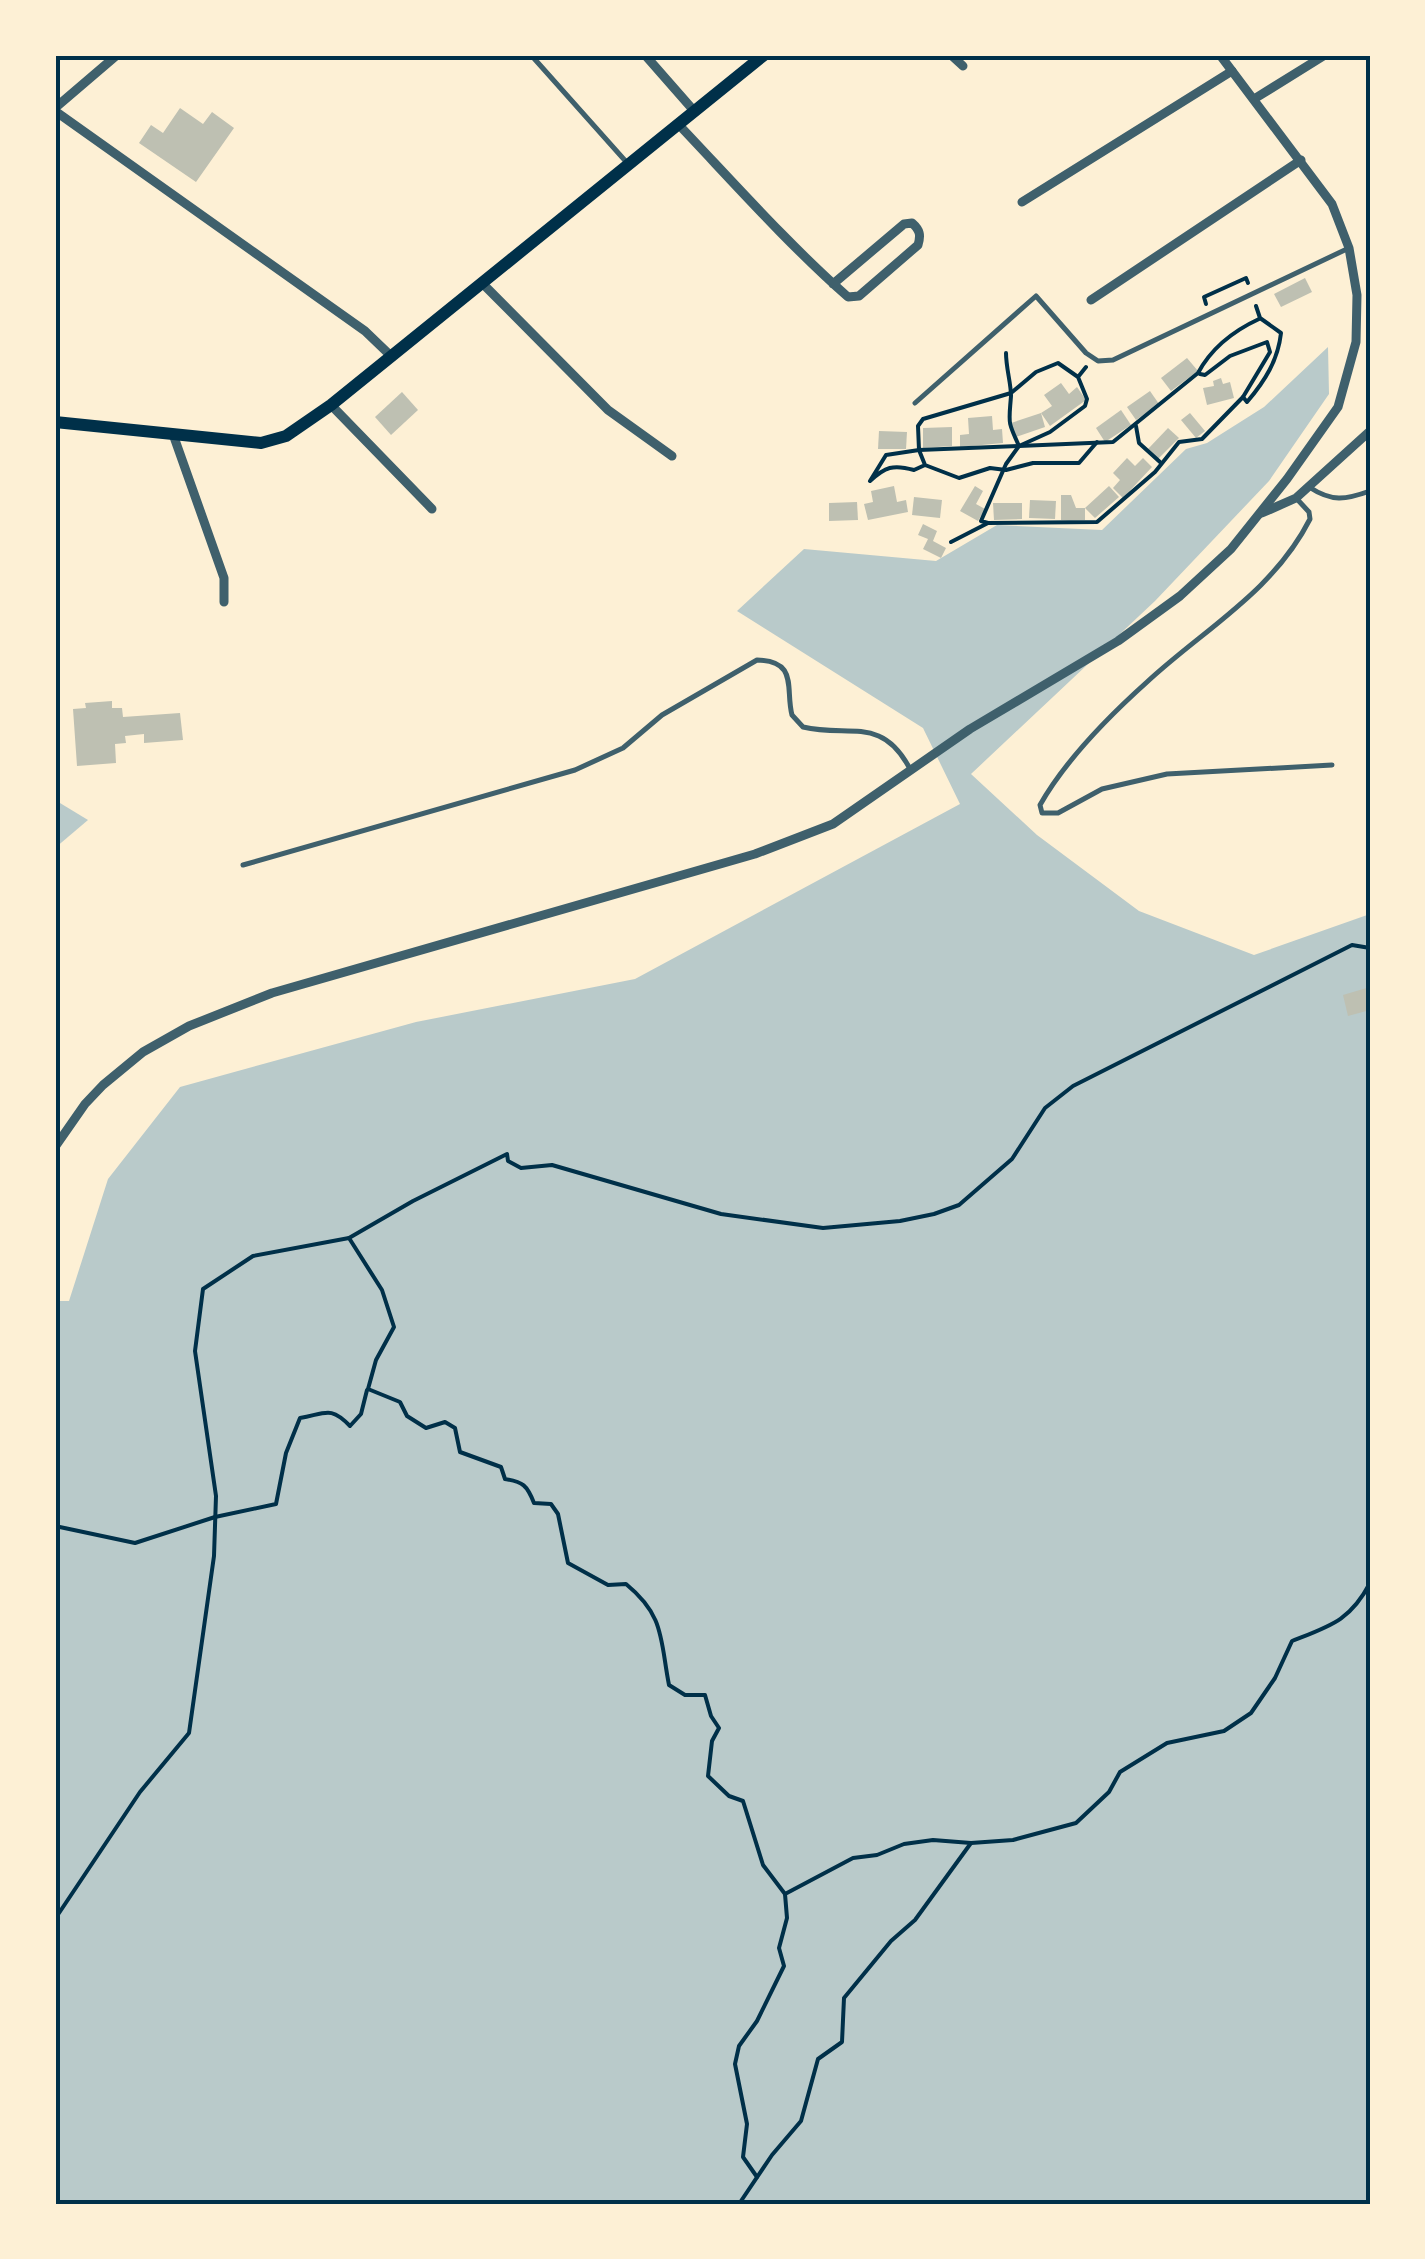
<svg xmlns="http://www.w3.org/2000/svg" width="1425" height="2259" font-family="Roboto,sans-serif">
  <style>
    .green { fill: #b9caca }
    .building { fill: #bec0b2 }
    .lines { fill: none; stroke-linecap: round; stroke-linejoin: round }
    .path { stroke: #003049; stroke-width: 4 }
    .service { stroke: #3f606c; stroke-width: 5 }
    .minor { stroke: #3f606c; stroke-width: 9 }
    .secondary { stroke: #003049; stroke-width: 12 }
    .neatline { fill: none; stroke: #003049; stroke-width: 4 }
  </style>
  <rect width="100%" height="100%" fill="#fdf0d5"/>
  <g class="green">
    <path d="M1328 347 1329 394 1269 481 1155 601 971 774 1037 835 1139 911 1254 955 1370 914V2204H55V1301H69L108 1179 180 1087 416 1022 635 979 960 804 923 728 737 611 804 549 936 561 997 525 1102 530 1186 449 1207 443 1264 407Z"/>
    <path d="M55 800 88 820 55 848Z"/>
  </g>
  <g class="building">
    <path d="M180 108 203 124 212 112 234 128 196 182 139 143 151 125 163 133Z"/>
    <path d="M1305 278 1312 292 1281 307 1274 294Z"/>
    <path d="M1187 358 1198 371 1171 391 1161 378Z"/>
    <path d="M1221 378 1223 384 1230 382 1234 398 1207 405 1203 388 1214 386 1213 381Z"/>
    <path d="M1061 383 1069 394 1077 387 1086 400 1050 426 1041 413 1052 406 1044 395Z"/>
    <path d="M1150 391 1159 404 1136 420 1127 407Z"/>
    <path d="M402 392 418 410 391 435 375 417Z"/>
    <path d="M1121 410 1131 425 1105 442 1096 428Z"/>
    <path d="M1041 413 1045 427 1016 437 1011 423Z"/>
    <path d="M1190 413 1205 431 1196 438 1181 420Z"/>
    <path d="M992 416 993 430 1002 429 1003 443 960 447V435L969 434 968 418Z"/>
    <path d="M952 427V446L923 448V428Z"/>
    <path d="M1168 428 1179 438 1158 459 1148 449Z"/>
    <path d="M879 431 907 432 906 449H878Z"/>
    <path d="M1127 458 1135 466 1143 458 1152 467 1123 498 1113 488 1120 480 1113 473Z"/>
    <path d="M894 486 897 502 906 500 908 512 868 520 864 504 873 502 871 491Z"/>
    <path d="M975 486 983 491 976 504 985 509 978 521 960 511Z"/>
    <path d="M1109 486 1119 497 1095 518 1085 508V520H1061V495H1071L1076 508H1085Z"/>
    <path d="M914 497 942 500 940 518 912 515Z"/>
    <path d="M1030 500 1056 501 1055 519 1029 518Z"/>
    <path d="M857 502 858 520 829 521V503Z"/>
    <path d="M993 503H1022V519L994 520Z"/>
    <path d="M923 524 937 531 933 541 946 548 941 558 923 549 928 539 918 535Z"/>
    <path d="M112 701V708H122L123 717 180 713 183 740 144 743V734L125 736 126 743 115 744 116 763 77 766 73 709 86 708 85 703Z"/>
    <path d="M1370 987V1010L1348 1016 1343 995Z"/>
  </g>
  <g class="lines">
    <g class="path">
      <path d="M1206 304 1204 297 1246 278 1248 283"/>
      <path d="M1006 353C1006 368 1011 383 1011 396 1009 423 1007 420 1019 446"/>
      <path d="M1200 374 1205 375 1230 356 1267 342 1270 352 1243 397"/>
      <path d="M1078 377 1087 399 1085 406 1050 432 1019 446 919 450 918 426 923 419 1011 393 1036 372 1058 363 1078 377 1086 367"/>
      <path d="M1136 426 1139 443 1160 462"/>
      <path d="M925 465 919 450 886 455 870 481C885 467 893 464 914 470L925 465 959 478 990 468 1006 470 1033 463H1079L1097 442"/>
      <path d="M988 523 981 521 1006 464 1019 446 1113 442 1198 373C1212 347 1233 331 1259 319"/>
      <path d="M951 542 988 523 1097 522 1155 472 1179 442 1202 439 1243 397 1247 402C1265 381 1278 360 1281 333L1260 318 1256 306"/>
      <path d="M349 1238 382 1290 394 1327 376 1360 368 1389 400 1402 407 1416 426 1428 445 1422 455 1428 460 1452 501 1467 505 1479C523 1482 527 1485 534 1503L551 1504 558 1514 568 1563 608 1585 626 1584C665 1616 660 1639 669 1685L685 1695H705L711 1716 719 1728 712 1741 708 1776 729 1796 743 1801 763 1865 785 1894"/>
      <path d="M55 1526 135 1543 215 1517 276 1504 286 1453 300 1418C325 1414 330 1405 350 1426L361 1414 367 1390"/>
      <path d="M55 1919 140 1792 189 1733 214 1556 216 1496 195 1351 203 1289 253 1256 349 1238 413 1201 507 1154 508 1161 521 1168 552 1165 721 1214 823 1228 900 1221 934 1214 959 1205 1012 1159 1045 1108 1073 1086 1352 945 1370 948"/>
      <path d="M757 2177 743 2157 747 2124 735 2064 739 2046 757 2021 784 1966 779 1948 787 1918 785 1894 853 1858 877 1855 904 1844 933 1840 971 1843"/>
      <path d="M739 2204 772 2155 801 2121 818 2059 842 2042 844 1998 891 1941 915 1920 971 1843 1013 1840 1076 1823 1109 1792 1120 1772 1167 1743 1224 1731 1251 1713 1275 1678 1292 1641C1330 1626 1350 1621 1370 1583"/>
    </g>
    <g class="service">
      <path d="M531 55 629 165"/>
      <path d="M915 403 1036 296 1086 353 1098 361 1113 360 1349 248"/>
      <path d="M1309 487C1332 502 1345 500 1370 491"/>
      <path d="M1296 498 1309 512 1310 519C1273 592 1204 629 1147 682 1108 717 1066 759 1040 805L1042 813H1058L1102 789 1167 774 1332 765"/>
      <path d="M243 865 575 770 623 748 662 715 757 660C799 661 785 689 792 715L803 727C849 738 882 715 910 769"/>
    </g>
    <g class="minor">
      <path d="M645 55 695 112"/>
      <path d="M951 55 963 66"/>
      <path d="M1254 99 1325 55"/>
      <path d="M55 108 117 55"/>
      <path d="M55 111 365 331 391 356"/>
      <path d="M679 125C734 183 788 244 848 297L859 296 918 245C921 235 920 230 912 223L904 224 833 284"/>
      <path d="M1022 202 1232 71"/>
      <path d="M482 283 608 410 672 456"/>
      <path d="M1091 300 1301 160"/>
      <path d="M331 405 432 509"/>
      <path d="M174 437 224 578V602"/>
      <path d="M1262 513 1296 498 1370 431"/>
      <path d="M55 1147 85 1104 103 1085 143 1052 189 1026 272 993 755 854 833 824 970 729 1118 641 1180 596 1231 549 1287 479 1338 407 1356 342 1357 295 1349 248 1332 204 1220 55"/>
    </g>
    <path class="secondary" d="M55 422 261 443 286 436 331 405 764 55"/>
  </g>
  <rect width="1425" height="2259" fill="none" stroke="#fdf0d5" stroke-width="115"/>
  <rect x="58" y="58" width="1310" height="2144" class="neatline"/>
</svg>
